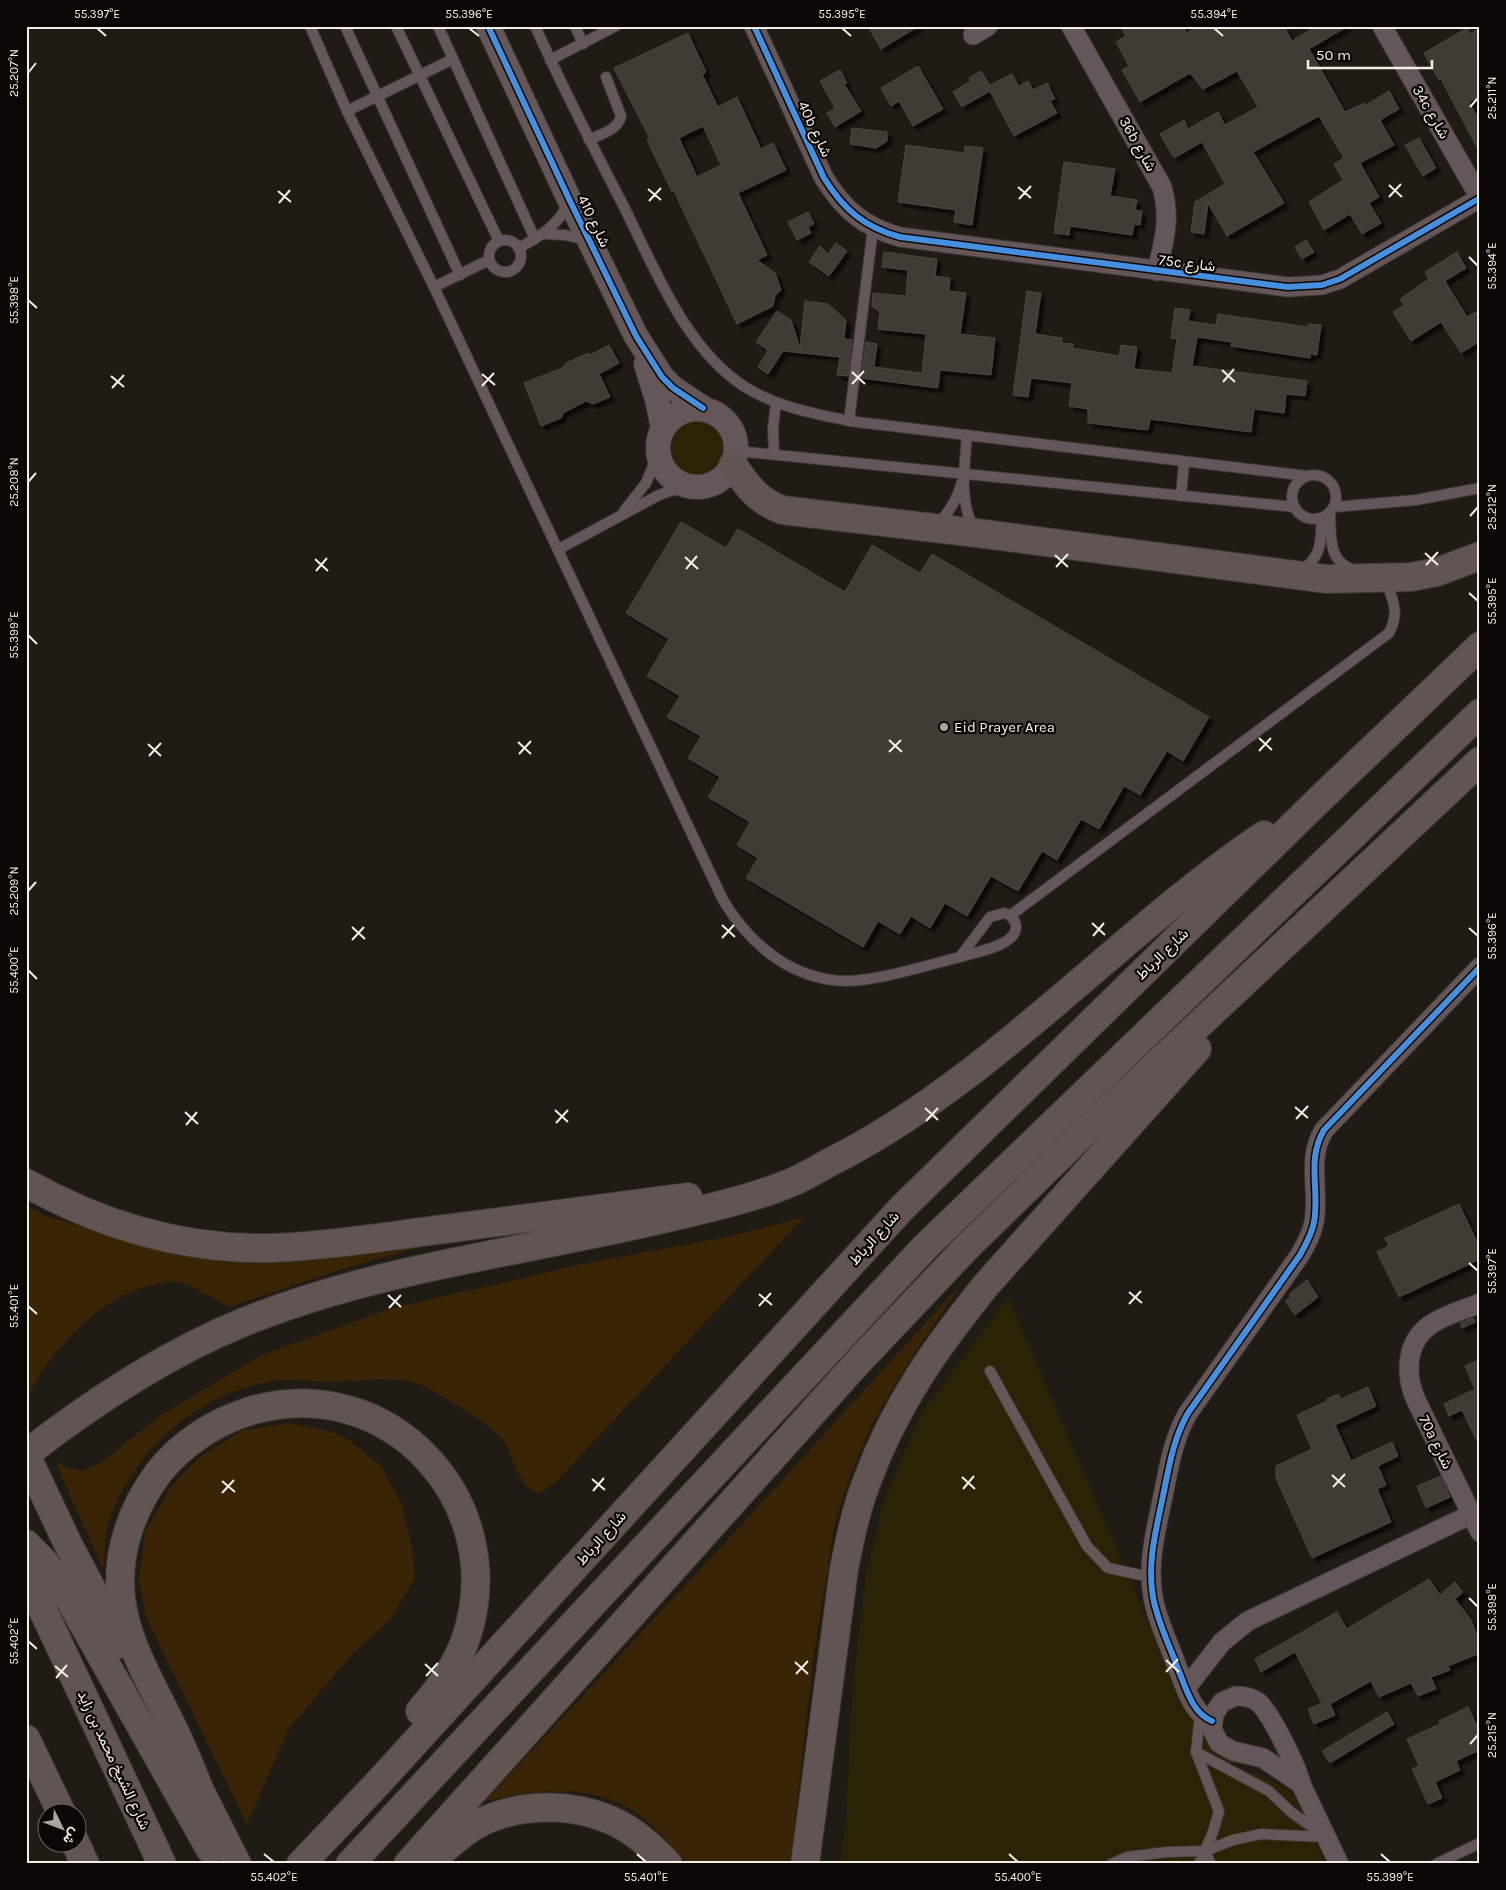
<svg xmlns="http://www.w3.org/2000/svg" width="1506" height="1890" font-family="Karla,Vazirmatn,sans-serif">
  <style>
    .green { fill: #392505 }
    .sand { fill: #2a2305 }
    .building { fill: #3f3b36; stroke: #4b4640; fill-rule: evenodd; filter: url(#shadow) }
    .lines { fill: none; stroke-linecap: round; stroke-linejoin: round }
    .service-casing { stroke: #3d3933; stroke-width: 12 }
    .minor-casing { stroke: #3d3933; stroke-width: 21 }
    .tertiary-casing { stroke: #3d3933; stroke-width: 26 }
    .motorway-casing { stroke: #3d3933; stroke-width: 30 }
    .service { stroke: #655759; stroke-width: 10 }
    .minor { stroke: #655759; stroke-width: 19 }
    .tertiary { stroke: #655759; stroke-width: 24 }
    .motorway { stroke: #615453; stroke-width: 28 }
    .cycleway-casing { stroke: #0b0704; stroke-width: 9 }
    .cycleway { stroke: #468fdf; stroke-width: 6 }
    .ticks { fill: none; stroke: #f6efe7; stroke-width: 2 }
    .poi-dot { fill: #aba59e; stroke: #0b0704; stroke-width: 2 }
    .labels { text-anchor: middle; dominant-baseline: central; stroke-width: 4.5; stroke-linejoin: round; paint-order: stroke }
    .street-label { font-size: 15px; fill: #f6efe7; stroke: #0b0704 }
    .poi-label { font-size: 15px; fill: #f6efe7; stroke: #0b0704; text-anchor: start }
    .neatline { fill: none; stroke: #f6efe7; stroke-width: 2 }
    .ticks-label { font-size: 12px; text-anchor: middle; fill: #f6efe7 }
  </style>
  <defs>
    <filter id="shadow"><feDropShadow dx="4.5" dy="4.5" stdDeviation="1" flood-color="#0009"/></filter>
  </defs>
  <rect width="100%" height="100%" fill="#201b15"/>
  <g class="green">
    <path d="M26 1206 44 1215 112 1236 210 1260H270L456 1237 342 1269 229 1307C213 1298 196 1286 177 1282 172 1281 164 1283 159 1284 105 1292 55 1345 31 1391 28 1398 29 1407 28 1414L26 1410Z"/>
    <path d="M804 1217 554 1484 539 1493C514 1485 516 1458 502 1439 490 1425 441 1395 424 1386 401 1375 356 1381 330 1382 312 1382 292 1378 273 1381 197 1393 132 1451 108 1525 104 1538 105 1556 103 1570L55 1461 67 1468 84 1471 102 1462 161 1415 262 1355 389 1309 583 1264 736 1235Z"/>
    <path d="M963 1282 912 1357 875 1418 851 1473 835 1522 814 1654 790 1864H688C672 1846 648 1818 627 1807 585 1783 530 1791 485 1801L745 1521Z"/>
    <path d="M287 1423 326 1430 346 1438 381 1466 402 1505 412 1548 415 1578 390 1620 352 1654 288 1730 247 1824 146 1618 139 1578 145 1531 171 1487 197 1459 241 1431Z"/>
  </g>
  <g class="sand">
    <circle cx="697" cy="447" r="30"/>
    <path d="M1008 1297 1188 1714 1202 1738 1224 1756 1240 1767 1287 1788 1296 1800 1326 1864H841L846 1817 853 1682 866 1574 883 1503 920 1415Z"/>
  </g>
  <g class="building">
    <path d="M868 26H919L881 49Z"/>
    <path d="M1120 26H1183L1186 33 1199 26H1284L1292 41 1316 26H1348L1309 49 1345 112 1365 103 1366 105 1389 91 1399 109 1380 120 1394 145 1360 163 1379 197 1369 203 1381 223 1362 234 1350 214 1324 230 1309 202 1343 180 1334 164 1344 158 1319 116 1253 152 1284 203 1227 236 1208 203 1204 234 1191 232 1195 202 1225 184 1202 142 1174 158 1160 134 1184 120 1188 129 1218 112 1225 125 1258 107 1237 71 1203 89 1190 73 1140 102 1122 70 1129 66 1116 42 1126 36Z"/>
    <path d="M1467 28 1470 34 1480 28V96L1469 102 1480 122V153L1441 79 1439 80 1424 53Z"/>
    <path d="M688 33 706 72 702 74 718 107 737 97 761 149 773 143 786 170 738 193 767 255 757 260 775 273 781 290 775 296 773 306 737 324 674 191 672 192 659 165 647 140 650 139 614 68ZM703 126 721 165 697 177 679 138Z"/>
    <path d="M918 66 943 109 913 126 899 101 891 106 881 88Z"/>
    <path d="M840 70 847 83 844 84 861 111 835 127 827 113 835 108 820 81Z"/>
    <path d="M981 71 990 85 1012 74 1019 86 1028 81 1033 90 1047 83 1055 99 1050 101 1057 113 1014 136 990 91 962 107 953 92 971 81 969 78Z"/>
    <path d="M852 128 887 132V141L876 148 850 144Z"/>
    <path d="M1419 138 1436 168 1423 176 1405 145Z"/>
    <path d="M906 145 964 153 965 146 983 148 972 225 954 222 956 210 898 202Z"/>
    <path d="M1064 162 1115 169 1110 196 1137 200 1135 210 1142 211 1140 225 1134 224 1132 235 1070 226 1069 235 1054 233Z"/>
    <path d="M808 212 814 224 808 227 811 233 797 240 788 222Z"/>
    <path d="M1306 240 1314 252 1302 259 1295 247Z"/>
    <path d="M836 243 847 251 829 276 809 262 820 246 828 254Z"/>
    <path d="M884 252 937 259 935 276 950 278 949 291 966 293 960 334 995 338 991 375 940 370 938 388 861 378 866 342 877 344 874 367 922 373 926 334 878 329 880 312 872 306 873 293 906 296 908 270 882 267Z"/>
    <path d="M1457 252 1466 268 1445 281 1467 317 1480 310V341L1461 353 1441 322 1411 341 1393 312 1404 305 1400 299 1429 279 1425 272Z"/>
    <path d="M1027 291 1041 293 1035 334 1062 338V343L1073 344V348L1119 356 1121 345 1137 347 1134 369 1172 373 1177 339 1171 338 1175 308 1190 310 1188 321 1216 325 1218 314 1308 327V324L1321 325 1317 355 1310 354V358L1231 346 1232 342 1197 337 1192 366 1307 381 1305 396 1286 394 1284 413 1254 409 1251 432 1150 419 1148 430 1088 423V409L1069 406 1072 383 1031 378 1028 397 1013 395Z"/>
    <path d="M805 301 828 304 846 320 844 339 852 340 848 376 837 375 840 357 783 351 768 374 758 367 768 350 756 342 777 311 791 320 800 348Z"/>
    <path d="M609 345 619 363 599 374 610 397 593 404 586 401 563 413 561 418 541 426 524 383 562 368 566 363 589 353 590 355Z"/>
    <path d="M681 522 726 548 738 529 845 592 872 545 920 573 932 554 1209 717 1183 761 1167 751 1140 795 1124 786 1099 829 1081 819 1057 860 1042 851 1018 891 991 876 967 916 945 903 930 928 911 916 900 934 878 921 863 947 746 878 758 858 737 845 750 822 708 797 720 777 688 758 701 736 667 717 680 696 647 676 669 639 626 613Z"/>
    <path d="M1459 1204 1480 1248V1259L1399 1297 1377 1252 1389 1246 1385 1238Z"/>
    <path d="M1307 1280 1318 1297 1295 1315 1285 1301 1291 1297 1289 1294Z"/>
    <path d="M1473 1318 1475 1322 1462 1328 1460 1323Z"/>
    <path d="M1480 1359V1447L1462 1410 1449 1416 1444 1404 1475 1389 1465 1366Z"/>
    <path d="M1368 1387 1376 1406 1335 1425 1351 1461 1392 1442 1398 1456 1378 1466 1386 1485 1377 1489 1391 1522 1312 1558 1276 1478V1466L1312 1449 1297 1415 1327 1401V1399L1338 1394 1341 1399Z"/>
    <path d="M1441 1476 1450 1497 1426 1508 1417 1486Z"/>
    <path d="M1429 1579 1440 1595 1455 1582 1463 1592 1455 1599 1471 1620 1480 1643V1653L1448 1666 1450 1670 1431 1677 1436 1689 1418 1696 1411 1683 1379 1697 1371 1681 1330 1704 1335 1715 1314 1724 1308 1709 1322 1703 1295 1652 1261 1672 1255 1659 1337 1612 1347 1629Z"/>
    <path d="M1468 1707 1480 1732V1750L1456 1761 1460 1770 1435 1782 1442 1798 1428 1804 1412 1769 1419 1766 1407 1739 1440 1724 1439 1721Z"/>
    <path d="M1387 1712 1394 1724 1330 1763 1322 1751Z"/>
  </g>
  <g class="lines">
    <defs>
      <g id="service">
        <path d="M310 26 347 111 434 287 723 900C750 945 793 981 848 981 881 980 927 965 960 957"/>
        <path d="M345 26 460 275"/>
        <path d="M396 26 499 241"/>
        <path d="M438 26 535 239"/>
        <path d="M535 26C562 86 592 145 622 203 654 266 684 348 745 387 777 407 813 413 849 421L1307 476"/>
        <path d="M575 26 583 44"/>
        <path d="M550 60 616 26"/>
        <path d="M347 111 453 59"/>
        <path d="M589 140C601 134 618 130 621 116L606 77"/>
        <path d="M545 234 565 235 586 240"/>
        <circle cx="505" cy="256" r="16"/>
        <path d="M519 248C542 235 556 227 569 203"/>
        <path d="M434 287 489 260"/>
        <path d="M849 421 873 228"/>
        <path d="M967 435C965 465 958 502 975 530"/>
        <path d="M737 451 1295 507"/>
        <path d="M774 454 773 429 776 403"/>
        <circle cx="1314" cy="497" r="22"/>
        <path d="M1181 496 1184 462"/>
        <path d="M1334 507 1416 500 1480 488"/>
        <path d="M624 511 646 483 658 454"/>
        <path d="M1330 513C1331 537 1328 563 1355 570"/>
        <path d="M936 525C950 513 957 499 962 482"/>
        <path d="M559 549 659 495 670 491 692 487"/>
        <path d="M1299 571C1321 560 1322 541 1321 518"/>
        <path d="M1004 913C1011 915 1015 919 1016 926 1017 946 975 952 960 957L990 917Z"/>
        <path d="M1011 915 1389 633C1400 612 1393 600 1385 579"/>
        <path d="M990 1371 1087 1546 1108 1568 1150 1577"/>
        <path d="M1205 1851 1211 1864"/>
        <path d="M1111 1864 1127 1857 1167 1852 1205 1851 1233 1840 1261 1834 1326 1837 1291 1812 1269 1791 1196 1752"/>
        <path d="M1199 1864 1213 1832 1219 1811 1196 1752 1200 1715"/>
        <path d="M1436 1864 1480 1843"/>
      </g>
      <g id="minor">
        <path d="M754 26 824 178C844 210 864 227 900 237L1288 287 1322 285 1340 279 1480 198"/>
        <path d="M1071 26 1162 187C1171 219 1164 240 1157 271"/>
        <path d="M1382 26 1480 198"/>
        <path d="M973 35 988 26"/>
        <path d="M1480 1303C1464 1310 1444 1315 1430 1325 1406 1342 1405 1373 1415 1398L1480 1532"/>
        <path d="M1186 1688 1222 1642 1248 1621 1472 1514"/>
        <path d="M1236 1696C1244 1696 1251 1697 1258 1702 1271 1713 1297 1767 1301 1784L1263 1758 1233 1751 1219 1743 1212 1729 1214 1714 1222 1702Z"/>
        <path d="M1212 1721C1192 1713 1186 1688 1178 1669 1170 1646 1157 1621 1153 1597 1147 1563 1156 1530 1163 1496 1169 1467 1173 1439 1188 1413L1300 1255C1306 1244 1312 1234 1314 1222 1320 1190 1306 1160 1324 1130L1480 967"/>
        <path d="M1301 1784 1339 1864"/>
      </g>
      <g id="tertiary">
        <path d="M488 26 570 201 636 336 662 377 673 388 703 408"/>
        <path d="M646 364 657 399 663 428"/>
        <circle cx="697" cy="448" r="39"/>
      </g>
      <g id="motorway">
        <path d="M733 465C748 487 757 500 782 510L977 533 1326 579 1411 577 1437 572 1480 556"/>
        <path d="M26 1183C101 1225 185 1250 272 1248 329 1246 387 1236 445 1229 526 1218 607 1208 688 1197"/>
        <path d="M26 1454C93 1402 165 1354 244 1322 298 1300 355 1284 413 1271 501 1251 589 1237 676 1216 711 1208 753 1198 785 1185 805 1178 823 1165 842 1156 999 1073 1118 934 1264 835"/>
        <path d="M26 1455 68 1544 121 1644"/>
        <path d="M26 1544 43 1561 63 1588 210 1849"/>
        <path d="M26 1574 162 1864"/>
        <path d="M26 1739 61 1812"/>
        <path d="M189 1769 237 1864"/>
        <path d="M198 1786C189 1763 179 1740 168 1718 149 1679 126 1641 121 1598 116 1552 132 1508 159 1472 182 1443 215 1422 250 1411 390 1369 513 1505 465 1641 455 1668 439 1689 420 1711"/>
        <path d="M75 1842 85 1864"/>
        <path d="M431 1861C445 1848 459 1835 476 1825 518 1802 574 1802 617 1823 637 1833 653 1848 668 1864"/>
        <path d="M301 1864 378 1783 901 1209 1322 797 1480 646"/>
        <path d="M350 1864 926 1246 1480 713"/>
        <path d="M408 1864 858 1362 968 1246 1092 1125 1480 761"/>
        <path d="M805 1864 844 1569C850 1539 856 1509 867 1481 895 1405 936 1347 987 1284L1197 1049"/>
      </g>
    </defs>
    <use href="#service" class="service-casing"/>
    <use href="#minor" class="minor-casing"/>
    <use href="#tertiary" class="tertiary-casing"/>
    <use href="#motorway" class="motorway-casing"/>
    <use href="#service" class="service"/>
    <use href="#minor" class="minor"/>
    <use href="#tertiary" class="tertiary"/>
    <use href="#motorway" class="motorway"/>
    <defs>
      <g id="cycleway">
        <path d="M488 26 570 201 636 336 662 377 673 388 703 408"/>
        <path d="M754 26 824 178C844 210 864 227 900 237L1288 287 1322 285 1340 279 1480 198"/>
        <path d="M1212 1721C1192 1713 1186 1688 1178 1669 1170 1646 1157 1621 1153 1597 1147 1563 1156 1530 1163 1496 1169 1467 1173 1439 1188 1413L1300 1255C1306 1244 1312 1234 1314 1222 1320 1190 1306 1160 1324 1130L1480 967"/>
      </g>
    </defs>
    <use href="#cycleway" class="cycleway-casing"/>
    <use href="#cycleway" class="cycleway"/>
  </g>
  <path class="ticks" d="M97 28 106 36M469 28 479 36M842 28 851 36M1214 28 1223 36M28 73 36 63M1470 107 1478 98M1389 185 1402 197M1018 187 1031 198M648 189 661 200M278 191 291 202M1389 197 1401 184M1019 199 1031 186M649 201 661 188M279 203 290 190M1469 257 1478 266M28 300 37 308M1222 370 1235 382M852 372 865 384M482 374 495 385M111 376 124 387M1223 382 1234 369M852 384 864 371M482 386 494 373M112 388 124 375M28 482 36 473M1470 516 1478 507M1425 553 1438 565M1055 555 1068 567M685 557 698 569M315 559 328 571M1426 565 1438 552M1056 567 1068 554M686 569 697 556M316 571 327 558M1469 593 1478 601M28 635 37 644M1259 738 1272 750M889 740 902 752M518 742 531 754M148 744 161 756M1259 751 1271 738M889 752 901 740M519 754 531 741M149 756 161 743M28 891 36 882M1092 923 1105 935M722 925 735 937M352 927 365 939M1469 928 1478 936M1093 936 1104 923M722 938 734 925M352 940 364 927M28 970 37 979M1295 1107 1308 1118M925 1108 938 1120M555 1110 568 1122M185 1112 198 1124M1296 1119 1308 1106M926 1121 938 1108M556 1123 568 1110M186 1125 197 1112M1469 1263 1478 1271M1129 1292 1142 1303M759 1294 772 1305M388 1295 401 1307M1129 1304 1141 1291M28 1306 37 1314M759 1306 771 1293M389 1308 401 1295M1332 1475 1345 1487M962 1477 975 1489M592 1479 605 1490M222 1481 235 1492M1333 1487 1345 1474M963 1489 974 1476M593 1491 604 1478M222 1493 234 1480M1469 1598 1478 1607M28 1641 37 1649M1166 1660 1179 1672M795 1662 808 1674M425 1664 438 1676M55 1666 68 1677M1166 1672 1178 1659M796 1674 808 1661M426 1676 438 1663M56 1678 67 1665M1470 1744 1478 1735M264 1854 274 1862M637 1854 646 1862M1009 1854 1018 1862M1381 1854 1390 1862"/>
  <circle class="poi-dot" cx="944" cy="727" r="5"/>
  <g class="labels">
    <g class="street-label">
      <text transform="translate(1431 112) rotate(60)">34c شارع</text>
      <text transform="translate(815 129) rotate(65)">40b شارع</text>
      <text transform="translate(1138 144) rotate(61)">36b شارع</text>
      <text transform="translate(594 221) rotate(64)">شارع 410</text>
      <text transform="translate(1187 263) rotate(7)">75c شارع</text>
      <text transform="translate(1162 954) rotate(-44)">شارع الرباط</text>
      <text transform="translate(874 1238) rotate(-48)">شارع الرباط</text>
      <text transform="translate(1436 1442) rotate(64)">70a شارع</text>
      <text transform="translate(601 1538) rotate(-48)">شارع الرباط</text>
      <text transform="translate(114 1760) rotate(65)">شارع الشيخ محمد بن زايد</text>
    </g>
    <g class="poi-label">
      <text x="954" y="727">Eid Prayer Area</text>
    </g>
  </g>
  <rect width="1506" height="1890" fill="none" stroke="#0b0704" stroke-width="55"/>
  <g transform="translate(62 1828) rotate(132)"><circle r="24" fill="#0b0704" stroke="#69645f"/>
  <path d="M0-4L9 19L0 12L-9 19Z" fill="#aba59e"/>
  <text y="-8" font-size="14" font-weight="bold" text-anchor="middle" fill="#f6efe7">ش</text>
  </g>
  <path d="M1308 60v8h124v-8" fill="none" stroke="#f6efe7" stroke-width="2.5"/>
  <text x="1316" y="60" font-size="15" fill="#f6efe7" stroke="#0b0704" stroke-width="4" paint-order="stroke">50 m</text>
  <rect x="28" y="28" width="1450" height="1834" class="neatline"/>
  <g class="ticks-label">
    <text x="97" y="18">55.397°E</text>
    <text x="469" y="18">55.396°E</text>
    <text x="842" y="18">55.395°E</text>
    <text x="1214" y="18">55.394°E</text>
    <text transform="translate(14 73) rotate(-90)" y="4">25.207°N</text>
    <text transform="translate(1492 98) rotate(-90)" y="4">25.211°N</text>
    <text transform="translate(1492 266) rotate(-90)" y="4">55.394°E</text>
    <text transform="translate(14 300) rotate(-90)" y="4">55.398°E</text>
    <text transform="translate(14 482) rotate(-90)" y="4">25.208°N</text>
    <text transform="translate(1492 507) rotate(-90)" y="4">25.212°N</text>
    <text transform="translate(1492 601) rotate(-90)" y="4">55.395°E</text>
    <text transform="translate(14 635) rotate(-90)" y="4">55.399°E</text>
    <text transform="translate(14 891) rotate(-90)" y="4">25.209°N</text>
    <text transform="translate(1492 936) rotate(-90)" y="4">55.396°E</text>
    <text transform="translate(14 970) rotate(-90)" y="4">55.400°E</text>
    <text transform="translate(1492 1271) rotate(-90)" y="4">55.397°E</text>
    <text transform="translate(14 1306) rotate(-90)" y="4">55.401°E</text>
    <text transform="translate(1492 1607) rotate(-90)" y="4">55.398°E</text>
    <text transform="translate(14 1641) rotate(-90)" y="4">55.402°E</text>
    <text transform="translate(1492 1735) rotate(-90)" y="4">25.215°N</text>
    <text x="274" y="1881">55.402°E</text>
    <text x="646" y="1881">55.401°E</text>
    <text x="1018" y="1881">55.400°E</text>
    <text x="1390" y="1881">55.399°E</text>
  </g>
</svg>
